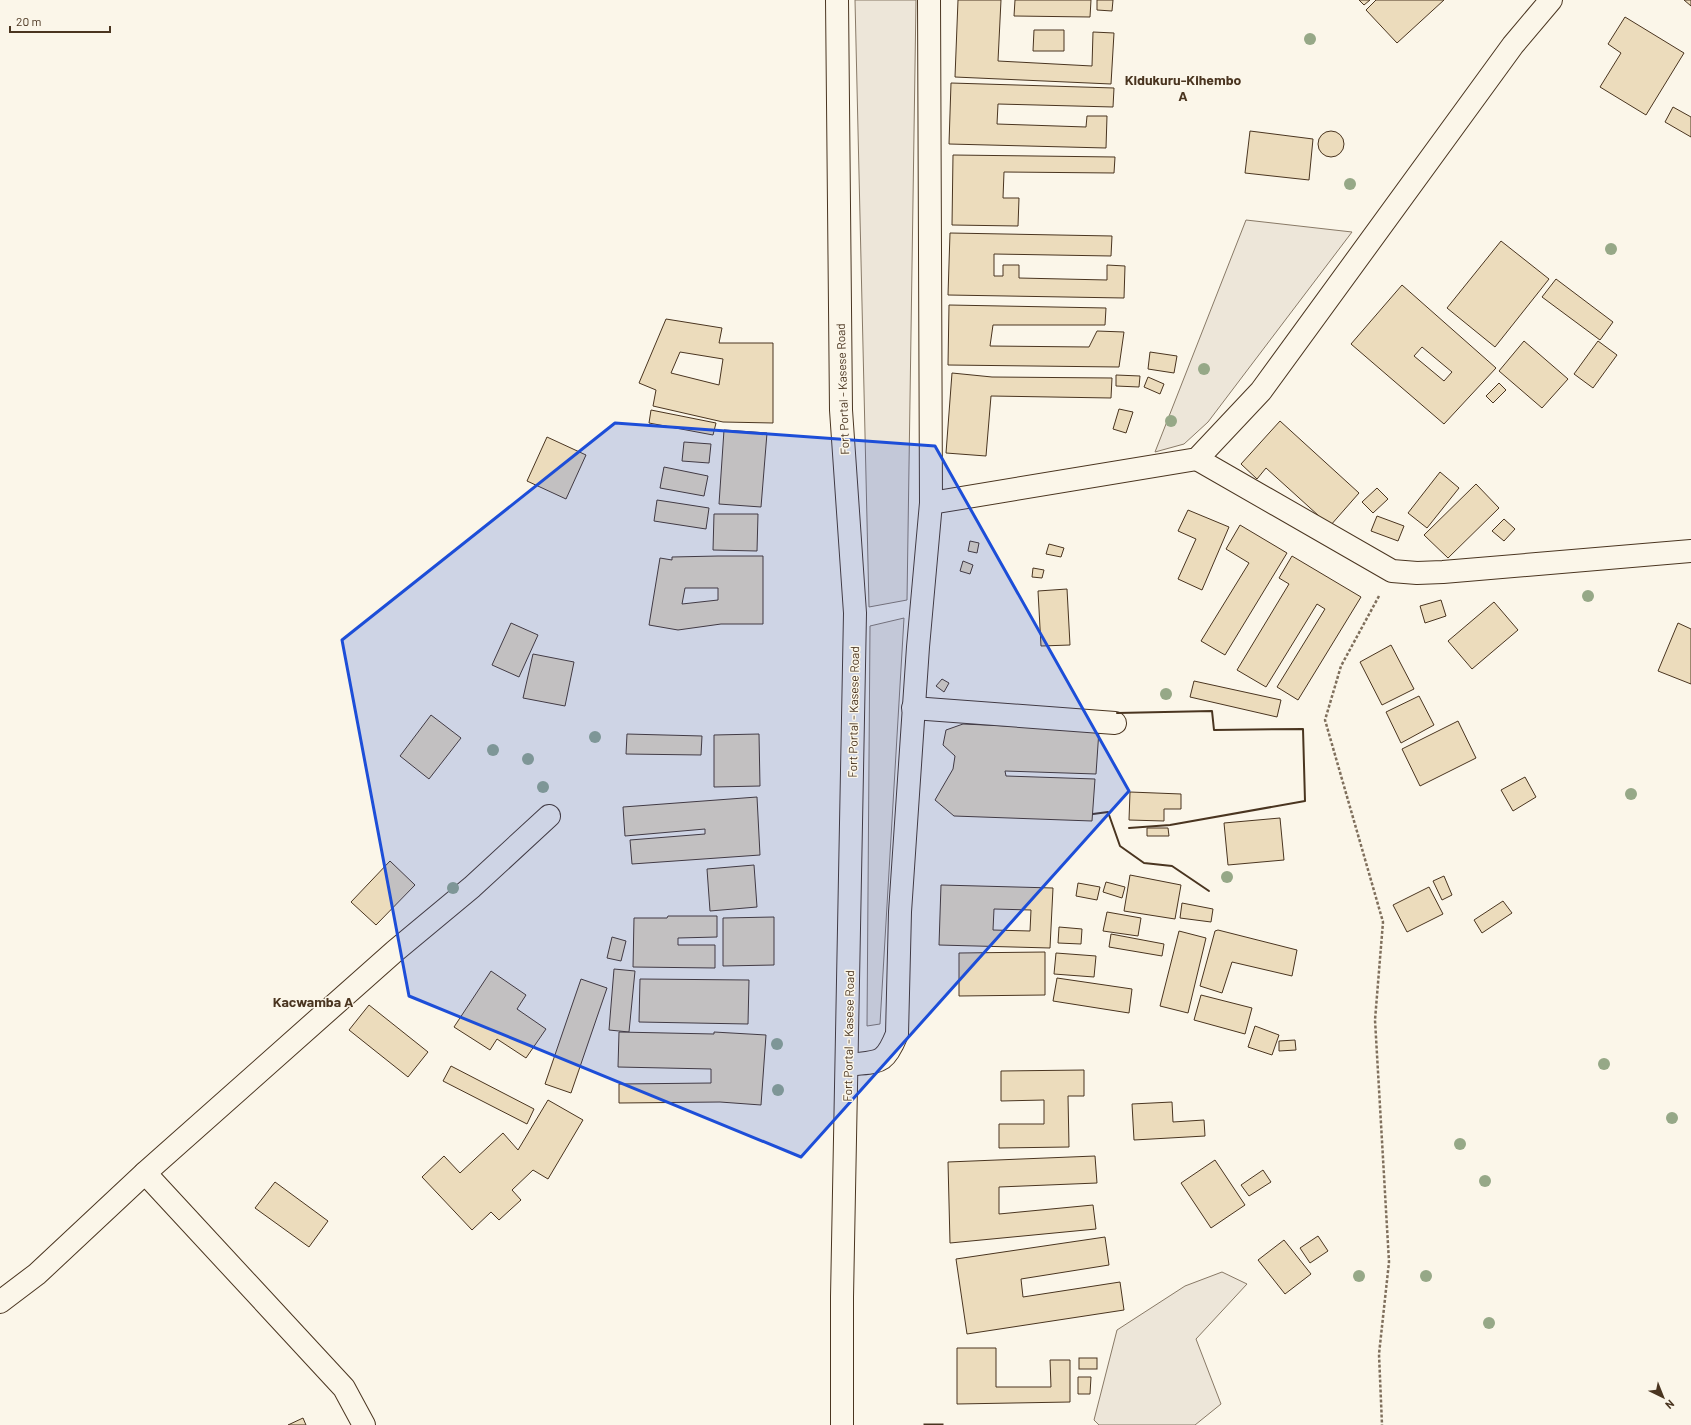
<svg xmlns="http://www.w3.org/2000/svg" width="1691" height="1425" font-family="Barlow,sans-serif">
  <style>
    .green { fill: #ede6d9; stroke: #887966 }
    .building { fill: #ecdcbc; stroke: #4a3520; fill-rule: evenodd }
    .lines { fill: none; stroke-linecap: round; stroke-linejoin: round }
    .minor-casing { stroke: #4a3520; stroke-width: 24 }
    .highway-casing { stroke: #4a3520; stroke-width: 24 }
    .path { stroke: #7f6f5c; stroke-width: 2.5; stroke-dasharray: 3 2; stroke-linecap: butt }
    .minor { stroke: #fbf6e9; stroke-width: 22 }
    .highway { stroke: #fbf6e9; stroke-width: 22 }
    .wall { stroke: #4a3520; stroke-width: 2 }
    .tree { fill: #96a887 }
    .marked { fill: #1d4ed8; fill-opacity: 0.2; stroke: #1d4ed8; stroke-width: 3; stroke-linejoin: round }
    .labels { text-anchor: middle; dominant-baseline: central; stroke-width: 3; stroke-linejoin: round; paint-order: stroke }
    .street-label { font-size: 12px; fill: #4a3520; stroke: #fbf6e9 }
    .quarter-label { font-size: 14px; font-weight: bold; fill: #4a3520; stroke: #fbf6e9 }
  </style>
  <rect width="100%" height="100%" fill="#fbf6e9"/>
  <g class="green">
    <path d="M855 0H916L907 600 869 607Z"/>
    <path d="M1246 220 1352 232 1208 422 1184 444 1155 452Z"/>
    <path d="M904 618 880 1024 867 1026 870 626Z"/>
    <path d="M1222 1272 1247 1284 1196 1339 1221 1404 1195 1425H1099L1094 1420 1117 1330 1185 1286Z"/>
  </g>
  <g class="building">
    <path d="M958 0H1001L998 61 1092 66 1093 32 1114 33 1111 84 955 77Z"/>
    <path d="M1015 0H1091L1090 17 1014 16Z"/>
    <path d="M1097 0H1113L1112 11 1097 10Z"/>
    <path d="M1359 0H1370L1364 5Z"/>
    <path d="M1376 0H1444L1397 43 1366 10Z"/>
    <path d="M1684 0H1691V6Z"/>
    <path d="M1625 17 1684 53 1646 115 1600 87 1621 53 1608 44Z"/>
    <path d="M1034 30H1064V51H1033Z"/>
    <path d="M951 83 1114 88 1113 107 998 104 997 124 1086 127 1087 116H1107L1106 148 949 144Z"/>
    <path d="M1673 107 1691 117V137L1665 122Z"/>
    <path d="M1250 131 1313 139 1309 180 1245 173Z"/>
    <circle cx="1331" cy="144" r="13"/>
    <path d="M953 155 1115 157 1114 173 1004 172 1003 198H1019L1018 226 952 225Z"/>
    <path d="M950 233 1112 236 1111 256 994 254V276H1003V265H1019V278L1107 280V265L1125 266 1124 298 948 295Z"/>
    <path d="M1501 241 1549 279 1495 347 1447 308Z"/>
    <path d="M1556 279 1613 322 1600 340 1542 297Z"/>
    <path d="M1402 285 1496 368 1444 424 1351 344ZM1422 347 1452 372 1444 381 1414 356Z"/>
    <path d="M949 305 1106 308 1105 325H993L990 346 1089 347 1097 331 1124 332 1119 367 948 365Z"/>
    <path d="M666 319 722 328 719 343H773V423L723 422 653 406 656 390 639 383ZM680 352 723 359 719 385 671 373Z"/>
    <path d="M1524 341 1568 379 1542 408 1499 371Z"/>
    <path d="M1598 341 1617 355 1593 388 1574 374Z"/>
    <path d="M1150 352 1177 356 1174 373 1148 369Z"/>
    <path d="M952 373 992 377 1112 378 1111 398 991 396 986 456 946 453Z"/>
    <path d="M1116 375 1140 376 1139 387 1116 386Z"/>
    <path d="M1148 377 1164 384 1160 394 1144 387Z"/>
    <path d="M1499 383 1506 390 1493 403 1486 396Z"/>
    <path d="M1119 409 1133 412 1126 433 1113 429Z"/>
    <path d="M651 410 716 423 713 435 649 423Z"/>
    <path d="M1280 421 1359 493 1330 526 1266 468 1257 479 1241 464Z"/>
    <path d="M724 430 767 433 761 507 719 504Z"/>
    <path d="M547 437 586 455 566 499 527 481Z"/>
    <path d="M684 442 711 444 709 463 682 461Z"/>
    <path d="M664 467 708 476 704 496 660 488Z"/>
    <path d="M1440 472 1459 488 1427 528 1408 513Z"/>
    <path d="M1476 484 1499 508 1448 558 1424 535Z"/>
    <path d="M1377 488 1388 499 1373 513 1362 502Z"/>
    <path d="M657 500 709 508 706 529 654 521Z"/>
    <path d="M1188 510 1229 527 1202 590 1178 579 1196 539 1178 531Z"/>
    <path d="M714 514H758L757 551 713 550Z"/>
    <path d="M1377 516 1404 526 1398 541 1371 531Z"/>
    <path d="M1504 519 1515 529 1504 541 1492 531Z"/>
    <path d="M1240 525 1287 553 1225 655 1201 641 1249 563 1226 549Z"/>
    <path d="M970 541 979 543 977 553 968 551Z"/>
    <path d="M1049 544 1064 548 1061 557 1046 554Z"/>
    <path d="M718 556H763V624H721L678 630 649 625 660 558 672 560V557ZM685 588H718V600L682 604Z"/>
    <path d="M1292 556 1361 597 1298 700 1277 687 1325 609 1317 604 1266 687 1237 670 1289 584 1279 578Z"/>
    <path d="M963 561 973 565 970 574 960 571Z"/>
    <path d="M1033 568 1044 570 1042 578 1032 577Z"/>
    <path d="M1067 589 1070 645 1041 646 1038 591Z"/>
    <path d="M1441 600 1446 616 1425 623 1420 606Z"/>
    <path d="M1494 602 1518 630 1472 669 1448 641Z"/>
    <path d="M511 623 538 635 519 677 492 665Z"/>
    <path d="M1678 623 1691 629V684L1658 671Z"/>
    <path d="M1391 645 1414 689 1382 705 1360 662Z"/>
    <path d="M533 654 574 662 565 706 523 698Z"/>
    <path d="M942 679 949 683 944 692 936 686Z"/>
    <path d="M1194 681 1281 700 1277 717 1190 697Z"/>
    <path d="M1419 696 1434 725 1401 743 1386 712Z"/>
    <path d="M431 715 461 738 429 779 400 756Z"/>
    <path d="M1458 721 1476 758 1420 786 1402 749Z"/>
    <path d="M963 724 1099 730 1096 774 1005 771 1006 776 1095 779 1092 821 954 816 935 800 953 769 955 756 943 745 946 730Z"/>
    <path d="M627 734 702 736 701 755 626 754Z"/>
    <path d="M759 734 760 786 714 787V735Z"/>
    <path d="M1525 777 1536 797 1513 811 1501 790Z"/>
    <path d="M1130 792 1181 794V809H1164V821L1129 820Z"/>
    <path d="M757 797 760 855 632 864 630 840 705 834V829L625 836 623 807Z"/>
    <path d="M1280 818 1284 860 1228 865 1224 823Z"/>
    <path d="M1147 828H1168L1169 836H1147Z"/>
    <path d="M390 861 415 885 376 925 351 902Z"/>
    <path d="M754 865 757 907 710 911 707 869Z"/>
    <path d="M1130 875 1181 885 1175 919 1124 911Z"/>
    <path d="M1444 876 1452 895 1442 900 1433 881Z"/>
    <path d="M1106 882 1125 887 1122 898 1103 892Z"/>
    <path d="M1078 883 1100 887 1097 900 1076 896Z"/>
    <path d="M941 885 1053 888 1050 948 939 945ZM994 909 1031 910 1030 931 993 930Z"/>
    <path d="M1429 887 1443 914 1407 932 1393 905Z"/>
    <path d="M1503 901 1512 913 1482 933 1474 920Z"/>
    <path d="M1182 903 1213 909 1211 922 1180 918Z"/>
    <path d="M1107 912 1141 918 1138 936 1103 931Z"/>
    <path d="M668 916H717V937L678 938V945H715V968L633 967 634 918H667Z"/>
    <path d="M774 917V965L723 966V918Z"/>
    <path d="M1059 927 1082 929 1081 944 1058 943Z"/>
    <path d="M1218 930 1297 950 1292 976 1232 962 1222 993 1200 986 1215 931Z"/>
    <path d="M1179 931 1206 938 1188 1013 1160 1006Z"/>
    <path d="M1111 934 1164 944 1162 956 1109 947Z"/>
    <path d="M612 937 626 941 621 961 607 958Z"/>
    <path d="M1045 952V995L959 996V953Z"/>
    <path d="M1056 953 1096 956 1094 977 1054 974Z"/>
    <path d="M614 969 635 971 629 1032 609 1030Z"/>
    <path d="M491 971 526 995 517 1009 546 1029 526 1058 497 1039 490 1050 454 1027Z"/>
    <path d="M1057 978 1132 989 1129 1013 1053 1001Z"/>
    <path d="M581 979 607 988 571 1093 545 1084Z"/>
    <path d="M640 979 749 980 748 1024 639 1022Z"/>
    <path d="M1201 995 1252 1008 1245 1034 1194 1020Z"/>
    <path d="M369 1005 428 1052 408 1077 349 1030Z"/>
    <path d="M1255 1026 1279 1035 1272 1055 1248 1047Z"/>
    <path d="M619 1032 714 1034V1032L766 1035 761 1105 720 1102 619 1103V1084L711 1083V1069L618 1067Z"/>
    <path d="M1295 1040 1296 1050 1279 1051V1041Z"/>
    <path d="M451 1066 534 1109 527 1124 443 1081Z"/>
    <path d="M1084 1070V1096H1068L1069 1147 999 1148V1124H1044V1100L1001 1101V1071Z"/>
    <path d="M548 1100 583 1120 548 1179 533 1170 512 1190 521 1200 499 1220 491 1212 472 1230 422 1177 444 1156 460 1173 503 1133 518 1150Z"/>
    <path d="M1172 1102 1173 1122 1204 1120 1205 1136 1134 1140 1132 1104Z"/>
    <path d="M1095 1156 1097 1183 999 1187V1214L1093 1205 1096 1229 950 1243 948 1162Z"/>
    <path d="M1215 1160 1245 1205 1211 1228 1181 1183Z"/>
    <path d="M1263 1170 1271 1182 1249 1196 1241 1185Z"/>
    <path d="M275 1182 328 1221 309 1247 255 1208Z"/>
    <path d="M1318 1236 1328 1251 1310 1263 1300 1248Z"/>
    <path d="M1105 1237 1109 1265 1021 1279 1023 1297 1120 1282 1124 1310 967 1334 956 1259Z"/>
    <path d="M1284 1240 1311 1274 1285 1294 1258 1260Z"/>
    <path d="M957 1348H996V1387H1051L1050 1360H1070V1402L957 1404Z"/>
    <rect x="1079" y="1358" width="18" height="11"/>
    <path d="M1078 1377H1091L1090 1394H1078Z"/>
    <path d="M303 1418 306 1425H288Z"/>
    <rect x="924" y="1424" width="19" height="1"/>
  </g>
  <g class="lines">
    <defs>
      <g id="minor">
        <path d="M1197 459 1392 571 1417 573 1443 572 1691 551"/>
        <path d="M931 503 1197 459 1261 391 1513 45 1551 0"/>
        <path d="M913 708 1115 723"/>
        <path d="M848 1065C879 1061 884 1066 897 1034L900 912 918 647 931 503 929 0"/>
        <path d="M145 1173 344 1388 364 1425"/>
        <path d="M0 1302 37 1274 145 1173 395 951 472 887 549 816"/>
      </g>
      <path id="highway" d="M837 0 841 410 855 613 842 1297V1425"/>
    </defs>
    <use href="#minor" class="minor-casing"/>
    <use href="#highway" class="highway-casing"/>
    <path class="path" d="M1379 596 1341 666 1325 720 1383 922 1375 1020 1389 1262 1379 1354 1382 1425"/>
    <use href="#minor" class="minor"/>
    <use href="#highway" class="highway"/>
    <g class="wall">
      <path d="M1117 713 1212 711 1214 730 1303 729 1305 801 1170 825 1129 828"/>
      <path d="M1093 814 1108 812 1120 846 1144 863 1172 866 1209 891"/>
    </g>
  </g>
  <g class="tree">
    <circle cx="1310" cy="39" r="6"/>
    <circle cx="1350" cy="184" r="6"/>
    <circle cx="1611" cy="249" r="6"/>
    <circle cx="1204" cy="369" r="6"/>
    <circle cx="1171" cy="421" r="6"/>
    <circle cx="1588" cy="596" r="6"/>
    <circle cx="1166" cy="694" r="6"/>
    <circle cx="595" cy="737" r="6"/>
    <circle cx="493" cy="750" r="6"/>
    <circle cx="528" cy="759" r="6"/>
    <circle cx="543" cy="787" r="6"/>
    <circle cx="1631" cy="794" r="6"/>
    <circle cx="1227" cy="877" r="6"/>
    <circle cx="453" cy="888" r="6"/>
    <circle cx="777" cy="1044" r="6"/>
    <circle cx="1604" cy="1064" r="6"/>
    <circle cx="778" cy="1090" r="6"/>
    <circle cx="1672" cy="1118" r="6"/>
    <circle cx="1460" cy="1144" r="6"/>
    <circle cx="1485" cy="1181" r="6"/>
    <circle cx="1359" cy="1276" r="6"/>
    <circle cx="1426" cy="1276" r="6"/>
    <circle cx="1489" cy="1323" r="6"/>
  </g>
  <path class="marked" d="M615 423 935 446 1129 791 801 1157 409 996 342 640Z"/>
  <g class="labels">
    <g class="street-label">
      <text transform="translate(842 389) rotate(-92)">Fort Portal - Kasese Road</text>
      <text transform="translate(853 712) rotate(-89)">Fort Portal - Kasese Road</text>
      <text transform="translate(848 1036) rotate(-89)">Fort Portal - Kasese Road</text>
    </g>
    <g class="quarter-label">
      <text x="1183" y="79">Kidukuru-Kihembo<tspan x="1183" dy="16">A</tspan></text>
      <text x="313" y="1001">Kacwamba A</text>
    </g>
  </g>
  <g transform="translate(1663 1397) rotate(137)" stroke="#fbf6e9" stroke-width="3" paint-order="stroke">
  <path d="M0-3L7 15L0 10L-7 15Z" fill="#4a3520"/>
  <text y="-6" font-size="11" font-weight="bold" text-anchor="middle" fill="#4a3520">N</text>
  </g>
  <path d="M10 26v6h100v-6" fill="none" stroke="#4a3520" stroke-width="2"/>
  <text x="16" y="26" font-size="12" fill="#4a3520" stroke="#fbf6e9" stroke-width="3" paint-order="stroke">20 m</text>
</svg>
